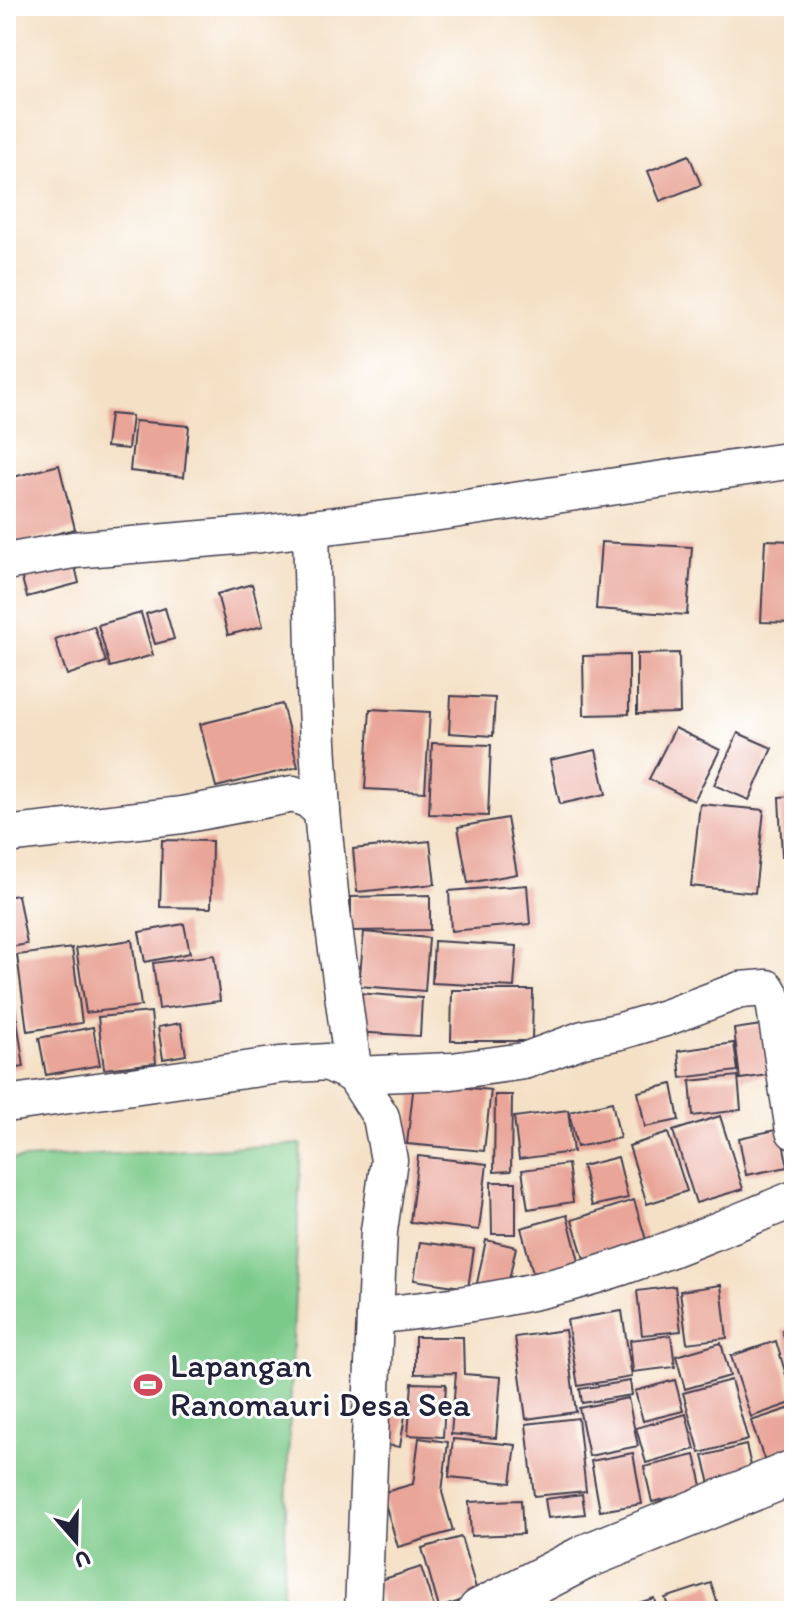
<svg xmlns="http://www.w3.org/2000/svg" width="800" height="1617" font-family="Itim,sans-serif">
  <style>
    .green { fill: #7cca89; stroke: #4f7662; stroke-width: 2 }
    .building { fill: #e9a598 }
    .lines { fill: none; stroke-linecap: round; stroke-linejoin: round }
    .minor-casing { stroke: #423e50; stroke-width: 39 }
    .secondary-casing { stroke: #423e50; stroke-width: 47 }
    .minor { stroke: #fff; stroke-width: 36 }
    .secondary { stroke: #fff; stroke-width: 44 }
    .labels { text-anchor: middle; dominant-baseline: central; stroke-width: 6; stroke-linejoin: round; paint-order: stroke }
    .poi-label { font-size: 34px; fill: #22223b; stroke: #fff; text-anchor: start }
  </style>
  <rect width="100%" height="100%" fill="#fff"/>
  <filter id="ink" filterUnits="userSpaceOnUse"><feTurbulence type="fractalNoise" baseFrequency=".0125" numOctaves="2"/><feDisplacementMap in="SourceGraphic" scale="16" xChannelSelector="R" yChannelSelector="G"/><feConvolveMatrix kernelMatrix="1 2 1 2 8 2 1 2 1" color-interpolation-filters="sRGB"/></filter>
  <filter id="wash" filterUnits="userSpaceOnUse"><feTurbulence type="fractalNoise" baseFrequency=".006" numOctaves="4" result="noise"/><feDisplacementMap in="SourceGraphic" scale="32" xChannelSelector="R" yChannelSelector="G"/><feGaussianBlur stdDeviation="1.8" result="paint"/><feColorMatrix in="noise" values="0 0 0 0 0 0 0 0 0 0 0 0 0 0 0 0 0 1.4 0 .05"/><feComposite in="paint" operator="in"/></filter>
  <g filter="url(#wash)">
    <rect width="100%" height="100%" fill="#f4e0c5"/>
    <path class="green" d="M301 1144 282 1611H6V1160Z"/>
    <g id="blocks">
      <g class="building">
        <path d="M689 155 701 185 660 201 648 171Z"/>
        <path d="M110 414 132 416 128 449 106 447Z"/>
        <path d="M135 421 189 426 184 477 130 471Z"/>
        <path d="M59 465 75 529 10 546 6 530V479Z"/>
        <path d="M765 540 794 541V623L761 622Z"/>
        <path d="M601 542 692 547 687 615 596 609Z"/>
        <path d="M73 558 79 583 27 597 20 571Z"/>
        <path d="M252 584 263 626 228 635 217 594Z"/>
        <path d="M165 608 174 639 155 644 146 614Z"/>
        <path d="M141 613 153 655 110 667 98 625Z"/>
        <path d="M94 626 106 662 67 675 55 639Z"/>
        <path d="M679 653 680 713 637 714V654Z"/>
        <path d="M629 655V714L584 715 583 656Z"/>
        <path d="M451 696 495 698 493 736 449 733Z"/>
        <path d="M282 704 298 767 216 787 200 724Z"/>
        <path d="M370 709 430 712 425 792 365 789Z"/>
        <path d="M675 728 720 750 694 801 649 779Z"/>
        <path d="M738 733 772 748 749 800 714 785Z"/>
        <path d="M432 743 491 745 488 816 429 814Z"/>
        <path d="M596 750 606 794 560 804 550 760Z"/>
        <path d="M794 796V856H782L779 797Z"/>
        <path d="M700 804 764 810 755 893 691 886Z"/>
        <path d="M507 818 517 874 468 883 458 827Z"/>
        <path d="M162 840 212 841 211 908 160 907Z"/>
        <path d="M430 841 435 884 357 892 353 849Z"/>
        <path d="M527 885 530 924 451 931 449 891Z"/>
        <path d="M18 895 27 944 6 948V897Z"/>
        <path d="M430 895V930L351 931V897Z"/>
        <path d="M184 924 190 953 145 962 139 932Z"/>
        <path d="M364 932 429 938 425 991 359 986Z"/>
        <path d="M132 940 141 1006 86 1013 76 948Z"/>
        <path d="M434 941 517 946 514 987 432 983Z"/>
        <path d="M72 948 82 1023 27 1031 17 955Z"/>
        <path d="M214 955 220 1001 159 1009 153 963Z"/>
        <path d="M6 966H9L24 1067 6 1070Z"/>
        <path d="M452 990H533L532 1041H451Z"/>
        <path d="M357 993 422 998 420 1036 354 1032Z"/>
        <path d="M151 1012 156 1063 104 1069 98 1017Z"/>
        <path d="M181 1023 186 1055 163 1059 158 1027Z"/>
        <path d="M768 1024 775 1074 740 1079 734 1029Z"/>
        <path d="M93 1027 100 1065 46 1075 39 1038Z"/>
        <path d="M734 1043 738 1071 681 1078 678 1051Z"/>
        <path d="M738 1076 741 1110 693 1116 690 1081Z"/>
        <path d="M414 1083 491 1090 484 1151 407 1144Z"/>
        <path d="M672 1084 679 1120 645 1127 638 1092Z"/>
        <path d="M495 1095H512L511 1171 494 1172Z"/>
        <path d="M612 1102 620 1138 577 1147 569 1112Z"/>
        <path d="M568 1110 573 1152 519 1159 514 1117Z"/>
        <path d="M720 1116 743 1189 696 1203 673 1131Z"/>
        <path d="M780 1129 788 1167 746 1175 739 1138Z"/>
        <path d="M668 1133 687 1191 647 1204 629 1146Z"/>
        <path d="M418 1156 487 1164 479 1230 410 1222Z"/>
        <path d="M618 1157 628 1198 592 1206 582 1166Z"/>
        <path d="M568 1164 573 1202 528 1209 522 1170Z"/>
        <path d="M491 1182H516V1234H492Z"/>
        <path d="M634 1200 647 1243 585 1262 572 1220Z"/>
        <path d="M567 1215 581 1269 535 1281 521 1228Z"/>
        <path d="M486 1240 516 1247 506 1294 476 1288Z"/>
        <path d="M420 1242 474 1249 468 1288 414 1280Z"/>
        <path d="M721 1285 727 1338 687 1343 680 1291Z"/>
        <path d="M675 1286 681 1331 642 1335 637 1291Z"/>
        <path d="M622 1311 632 1377 578 1386 567 1320Z"/>
        <path d="M794 1326V1369H793L782 1330Z"/>
        <path d="M565 1330 576 1412 526 1419 515 1337Z"/>
        <path d="M671 1335 675 1367 633 1372 630 1340Z"/>
        <path d="M415 1337H463L464 1374 501 1377 496 1438 451 1434 456 1373 415 1374Z"/>
        <path d="M776 1341 794 1402 751 1417 731 1356Z"/>
        <path d="M721 1343 730 1376 685 1389 676 1356Z"/>
        <path d="M675 1380 683 1411 643 1421 635 1391Z"/>
        <path d="M731 1380 748 1440 700 1453 683 1393Z"/>
        <path d="M630 1381 632 1395 582 1403 580 1389Z"/>
        <path d="M412 1383 446 1384 443 1437 408 1435Z"/>
        <path d="M628 1398 638 1446 589 1456 579 1408Z"/>
        <path d="M794 1407V1452L765 1462 751 1421Z"/>
        <path d="M384 1411 405 1416 400 1447 378 1444Z"/>
        <path d="M686 1414 695 1449 646 1463 636 1428Z"/>
        <path d="M578 1418 586 1491 534 1496 526 1424Z"/>
        <path d="M419 1438 448 1442 442 1492 453 1531 398 1547 382 1493 413 1484Z"/>
        <path d="M453 1439 516 1445 511 1483 449 1477Z"/>
        <path d="M746 1445 754 1478 711 1488 703 1456Z"/>
        <path d="M633 1453 642 1504 600 1511 591 1461Z"/>
        <path d="M695 1455 703 1490 652 1502 644 1467Z"/>
        <path d="M582 1494 585 1514 548 1518 545 1499Z"/>
        <path d="M521 1500 523 1534 471 1536 469 1502Z"/>
        <path d="M461 1537 478 1595 439 1608 422 1548Z"/>
        <path d="M421 1567 435 1611H384L375 1582Z"/>
        <path d="M711 1583 720 1611H670L665 1598Z"/>
        <path d="M654 1598 657 1611H616V1610Z"/>
      </g>
    </g>
  </g>
  <g filter="url(#ink)">
    <use href="#blocks" fill-opacity="0" stroke="#423e50" stroke-width="2"/>
    <g class="lines">
      <defs>
        <g id="minor">
          <path d="M311 528 315 689 322 812"/>
          <path d="M6 562 73 550 261 534 419 515 794 460"/>
          <path d="M6 835 182 815 293 794 309 800 322 812 332 913 354 1075 381 1117 389 1160 379 1231 375 1316 363 1611"/>
          <path d="M6 1104 280 1065 327 1062 354 1075 452 1071 524 1061 583 1039 621 1031 665 1018 740 990 767 988 774 1001 794 1131"/>
          <path d="M375 1316C432 1309 489 1302 545 1289 631 1269 713 1232 794 1199"/>
        </g>
        <path id="secondary" d="M480 1611 587 1556 794 1472"/>
      </defs>
      <use href="#minor" class="minor-casing"/>
      <use href="#secondary" class="secondary-casing"/>
      <use href="#minor" class="minor"/>
      <use href="#secondary" class="secondary"/>
    </g>
  </g>
  <defs>
    <symbol id="stadium-bare" viewBox="-9 -9 18 18"><path d="M0-5a6.5 5 0 1 0 0 10a6.5 5 0 1 0 0-10ZM-3.5-1.8h7v3.6h-7Z" fill="#d1495b" stroke="#fff" stroke-width="2.5" paint-order="stroke"/></symbol>
  </defs>
  <g fill-rule="evenodd">
    <use href="#stadium-bare" x="128" y="1365" width="40" height="40"/>
  </g>
  <g class="labels">
    <g class="poi-label">
      <text x="170" y="1365">Lapangan<tspan x="170" dy="39">Ranomauri Desa Sea</tspan></text>
    </g>
  </g>
  <rect width="800" height="1617" fill="none" stroke="#fff" stroke-width="32"/>
  <g transform="translate(76 1541) rotate(160)" stroke="#ffffff" stroke-width="6" paint-order="stroke">
  <path d="M0-6L14 30L0 20L-14 30Z" fill="#22223b"/>
  <text y="-12" font-size="22" font-weight="bold" text-anchor="middle" fill="#22223b">U</text>
  </g>
</svg>
